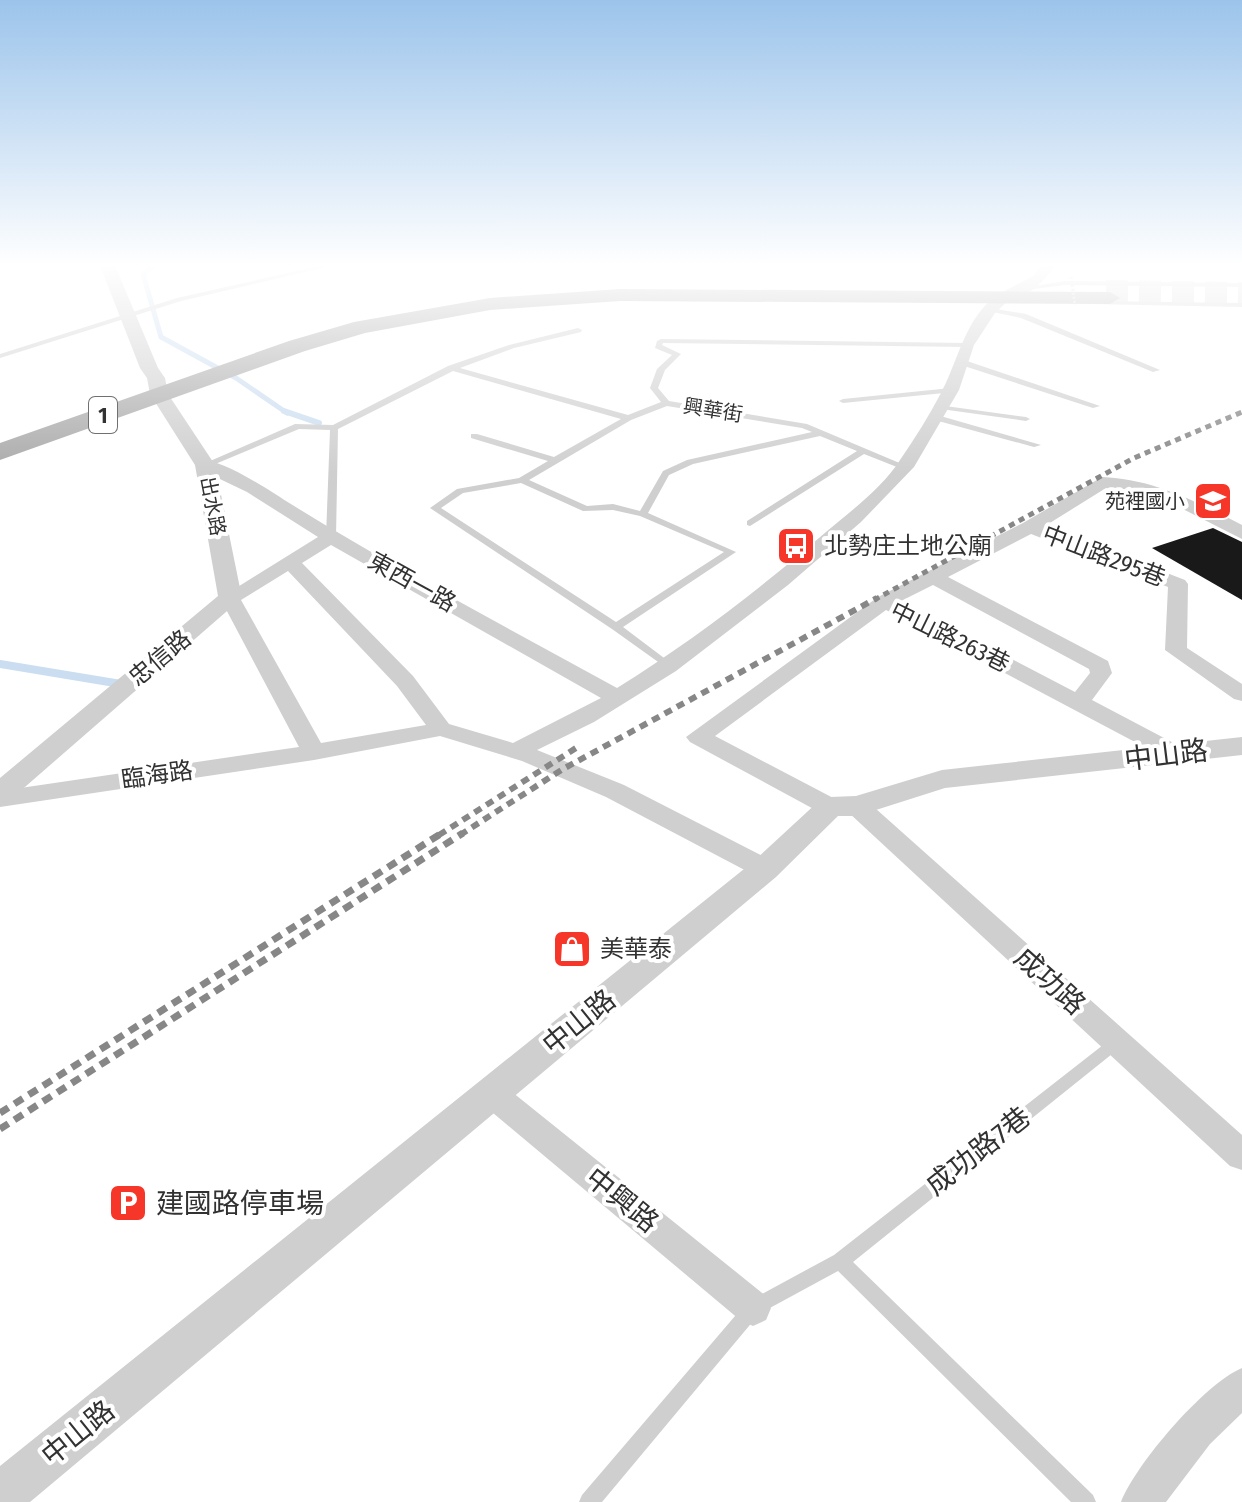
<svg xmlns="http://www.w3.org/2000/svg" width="1242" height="1502" font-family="'Fira Sans Condensed','Noto Sans TC',sans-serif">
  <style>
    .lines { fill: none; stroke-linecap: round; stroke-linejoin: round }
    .stream-far2 { stroke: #cbddf0; stroke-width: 5 }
    .stream-far1 { stroke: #cbddf0; stroke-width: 6 }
    .stream { stroke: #cbddf0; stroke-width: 8 }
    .building { fill: #191919 }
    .primary-tunnel { stroke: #d6d6d6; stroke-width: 22; stroke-dasharray: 22 11; stroke-linecap: butt }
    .service { fill: #cfcfcf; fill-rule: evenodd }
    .minor { fill: #cfcfcf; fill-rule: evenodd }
    .tertiary { fill: #cfcfcf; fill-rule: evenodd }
    .primary { fill: #aaa; fill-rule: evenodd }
    .rail-far2 { stroke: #878787; stroke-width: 5; stroke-dasharray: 6 5; stroke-linecap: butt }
    .rail-far1 { stroke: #878787; stroke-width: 6; stroke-dasharray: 8 6; stroke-linecap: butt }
    .rail { stroke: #878787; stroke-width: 7; stroke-dasharray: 10 7; stroke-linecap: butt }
    .path-bridge { stroke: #cfcfcf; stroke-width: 3; stroke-dasharray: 2 2; stroke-linecap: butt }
    .labels { text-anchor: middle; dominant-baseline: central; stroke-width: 8; stroke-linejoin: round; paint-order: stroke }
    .far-street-label { font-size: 20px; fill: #323232; stroke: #fff }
    .far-poi-label { font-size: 20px; fill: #323232; stroke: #fff; text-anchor: end }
    .shield { fill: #fff; stroke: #707070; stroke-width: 2 }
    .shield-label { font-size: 22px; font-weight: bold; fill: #323232 }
    .poi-label { font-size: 24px; fill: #323232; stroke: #fff; text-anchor: start }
    .street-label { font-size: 24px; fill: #323232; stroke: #fff }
    .near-street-label { font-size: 28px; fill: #323232; stroke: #fff }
    .near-poi-label { font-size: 28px; fill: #323232; stroke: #fff; text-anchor: start }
  </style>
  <rect width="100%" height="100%" fill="#fff"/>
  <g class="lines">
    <path class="stream-far2" d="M158 263 143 274 161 337 236 378 287 413"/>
    <path class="stream-far1" d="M284 411 319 423"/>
    <path class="stream" d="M0 664 121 684"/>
  </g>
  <path class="building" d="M1213 528 1242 542V600L1152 548Z"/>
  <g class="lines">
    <path class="primary-tunnel" d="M1106 291 1242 293"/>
    <g class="service">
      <path d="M332 263H343L181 301 0 358V354L177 298Z"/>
      <path d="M1065 281 1242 283V287L1065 285 1026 290 1023 288Z"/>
      <path d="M1096 301 1242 303V307L1094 304 1093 303Z"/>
      <path d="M990 308 1026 314 1160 370 1153 372 1021 318 988 311V309Z"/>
      <path d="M578 328 582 330 581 332 514 348 460 368 628 415 661 402 650 388 657 369 672 355 655 348 657 341 661 339 967 343 971 345 967 347 663 343 662 345 681 354 665 370 658 388 669 401 807 424 909 467 905 470 902 469 864 454 750 526 747 525V521L857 451 820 436 693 464 669 475 648 513 736 552 623 627 672 664 674 666 668 669 612 629 430 508 457 489 519 478 548 461 471 438V434H477L554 457 621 419 453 371 338 429 336 537 331 540 326 537 330 430 299 429 208 467 201 465 295 424 333 425 448 366 509 345ZM667 406 802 428 812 432 687 460 663 471 640 511 613 504 587 506 529 480 631 420ZM521 483 583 511 613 510 640 516 724 552 616 622 441 508 463 493Z"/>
      <path d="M958 360H964L1100 406 1093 408 958 364Z"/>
      <path d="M951 388 955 390 954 392 843 403 839 401 843 399Z"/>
      <path d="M938 405 1026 417 1030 419 1026 421 941 409H938Z"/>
      <path d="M931 415H937L1041 445 1034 447 931 419Z"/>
      <path d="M1117 1036 1122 1038 1125 1042 1122 1046 853 1262 1093 1495 1096 1502H1071L838 1271 759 1314 602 1502H579L582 1495 747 1302 834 1255 1112 1038Z"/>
    </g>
    <g class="minor">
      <path d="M1005 293 1012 297 995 313 974 345 959 390 914 467 861 522 788 585 676 671 594 722 537 750 624 785 774 862 778 869 774 876 765 878 756 876 606 797 522 761 440 736 314 760 0 807V791L299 747 220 598 318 537 247 492 199 469 196 465 199 461C218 456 269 490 286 501 394 568 506 627 617 688 691 642 760 589 826 532 851 511 883 487 900 460 915 438 929 416 941 393 958 363 968 305 1005 293ZM331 545 601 698 513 743 449 724 413 676 302 563ZM288 571 397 686 426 725 321 743 241 600Z"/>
      <path d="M1102 477C1154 479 1197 502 1242 525V539L1167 501 1106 488 1045 526 1185 580 1188 584 1187 648 1242 684V701L1234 699 1165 650 1168 587 1031 534 948 577 1108 661 1112 673 1092 700 1185 749 1188 754 1185 759H1167L886 610 715 736 839 801 843 807 839 813 830 815 821 813 690 742 686 737 878 597 1023 523ZM933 585 1089 669 1090 673 1075 692 901 601Z"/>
      <path d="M857 798 866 800 1242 1135V1170L1230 1166 848 812 844 806 848 800Z"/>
      <path d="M491 1080 502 1084 766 1296 771 1308 766 1320 753 1326 740 1320 480 1102 475 1093 480 1084Z"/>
      <path d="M1242 1368V1413L1210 1444 1166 1502H1121C1136 1464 1204 1384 1242 1368Z"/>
    </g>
    <g class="tertiary">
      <path d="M99 263H114L158 368 165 378 168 394 215 465 242 598 10 800 0 803V778L218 596 195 465 150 394 147 378 140 368Z"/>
      <path d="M1042 263H1057C1046 280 1022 305 999 300V294L1033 276Z"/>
      <path d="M1242 737V755L945 788 857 816H838L776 877 30 1502H0V1466L754 861 820 800 830 797 856 796 942 770Z"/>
    </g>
    <path class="primary" d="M620 289 1110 292 1120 298 1110 304 620 301 490 310 365 333 305 351 0 460V443L289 341 354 322 490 298Z"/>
    <path class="rail-far2" d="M874 600 1134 458 1242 412"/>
    <g class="rail-far1">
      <path d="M439 835 576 748"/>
      <path d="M460 835 563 769 877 598"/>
    </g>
    <g class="rail">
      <path d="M0 1113 442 833"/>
      <path d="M0 1129 463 833"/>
    </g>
    <path class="path-bridge" d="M1071 277 1075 305"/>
  </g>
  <linearGradient id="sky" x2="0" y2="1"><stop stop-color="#9cc4eb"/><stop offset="0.56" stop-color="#fff"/><stop offset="1" stop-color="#fff" stop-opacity="0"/></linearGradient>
  <rect width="1242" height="473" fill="url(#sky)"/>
  <defs>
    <symbol id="school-square" viewBox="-11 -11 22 22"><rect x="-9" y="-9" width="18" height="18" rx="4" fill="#f53628" stroke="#fff"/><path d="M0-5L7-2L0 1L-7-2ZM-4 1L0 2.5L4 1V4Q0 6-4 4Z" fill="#fff"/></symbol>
    <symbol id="bus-square" viewBox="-11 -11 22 22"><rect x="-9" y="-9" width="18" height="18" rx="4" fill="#f53628" stroke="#fff"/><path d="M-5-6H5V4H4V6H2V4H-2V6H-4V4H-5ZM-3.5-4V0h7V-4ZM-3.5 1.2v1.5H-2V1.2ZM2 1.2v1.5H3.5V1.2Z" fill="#fff"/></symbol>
    <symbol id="shop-square" viewBox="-11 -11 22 22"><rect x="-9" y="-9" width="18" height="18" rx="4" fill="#f53628" stroke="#fff"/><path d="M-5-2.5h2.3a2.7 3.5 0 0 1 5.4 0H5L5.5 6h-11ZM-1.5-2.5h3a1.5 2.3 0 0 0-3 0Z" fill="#fff"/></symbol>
    <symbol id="parking-square" viewBox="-11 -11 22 22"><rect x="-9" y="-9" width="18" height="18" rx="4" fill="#f53628" stroke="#fff"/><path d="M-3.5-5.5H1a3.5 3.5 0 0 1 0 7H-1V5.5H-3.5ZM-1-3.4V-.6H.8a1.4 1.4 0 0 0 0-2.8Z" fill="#fff"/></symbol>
  </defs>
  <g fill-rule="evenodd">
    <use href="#school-square" x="1191" y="479" width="44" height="44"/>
    <use href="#bus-square" x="774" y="524" width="44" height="44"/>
    <use href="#shop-square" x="550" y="927" width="44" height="44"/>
    <use href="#parking-square" x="106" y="1181" width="44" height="44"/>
  </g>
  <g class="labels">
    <g class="far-street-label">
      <text transform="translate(713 410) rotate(9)">興華街</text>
      <text transform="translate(213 506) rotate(79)">出水路</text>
    </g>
    <g class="far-poi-label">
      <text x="1185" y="501">苑裡國小</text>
    </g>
    <rect class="shield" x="89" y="397" width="28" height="36" rx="6"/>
    <g class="shield-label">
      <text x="103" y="415">1</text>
    </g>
    <g class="poi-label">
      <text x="824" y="546">北勢庄土地公廟</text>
      <text x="600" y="949">美華泰</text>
    </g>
    <g class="street-label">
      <text transform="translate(1104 556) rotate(21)">中山路295巷</text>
      <text transform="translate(412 582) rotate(29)">東西一路</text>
      <text transform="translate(950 637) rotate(26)">中山路263巷</text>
      <text transform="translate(160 658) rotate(-40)">忠信路</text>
      <text transform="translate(157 775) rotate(-8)">臨海路</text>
    </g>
    <g class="near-street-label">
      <text transform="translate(1166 755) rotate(-7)">中山路</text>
      <text transform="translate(1050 981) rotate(42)">成功路</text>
      <text transform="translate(579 1022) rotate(-39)">中山路</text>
      <text transform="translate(978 1151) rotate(-38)">成功路7巷</text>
      <text transform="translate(622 1200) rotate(39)">中興路</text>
      <text transform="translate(78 1433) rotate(-39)">中山路</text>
    </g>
    <g class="near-poi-label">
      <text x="156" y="1203">建國路停車場</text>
    </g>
  </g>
</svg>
